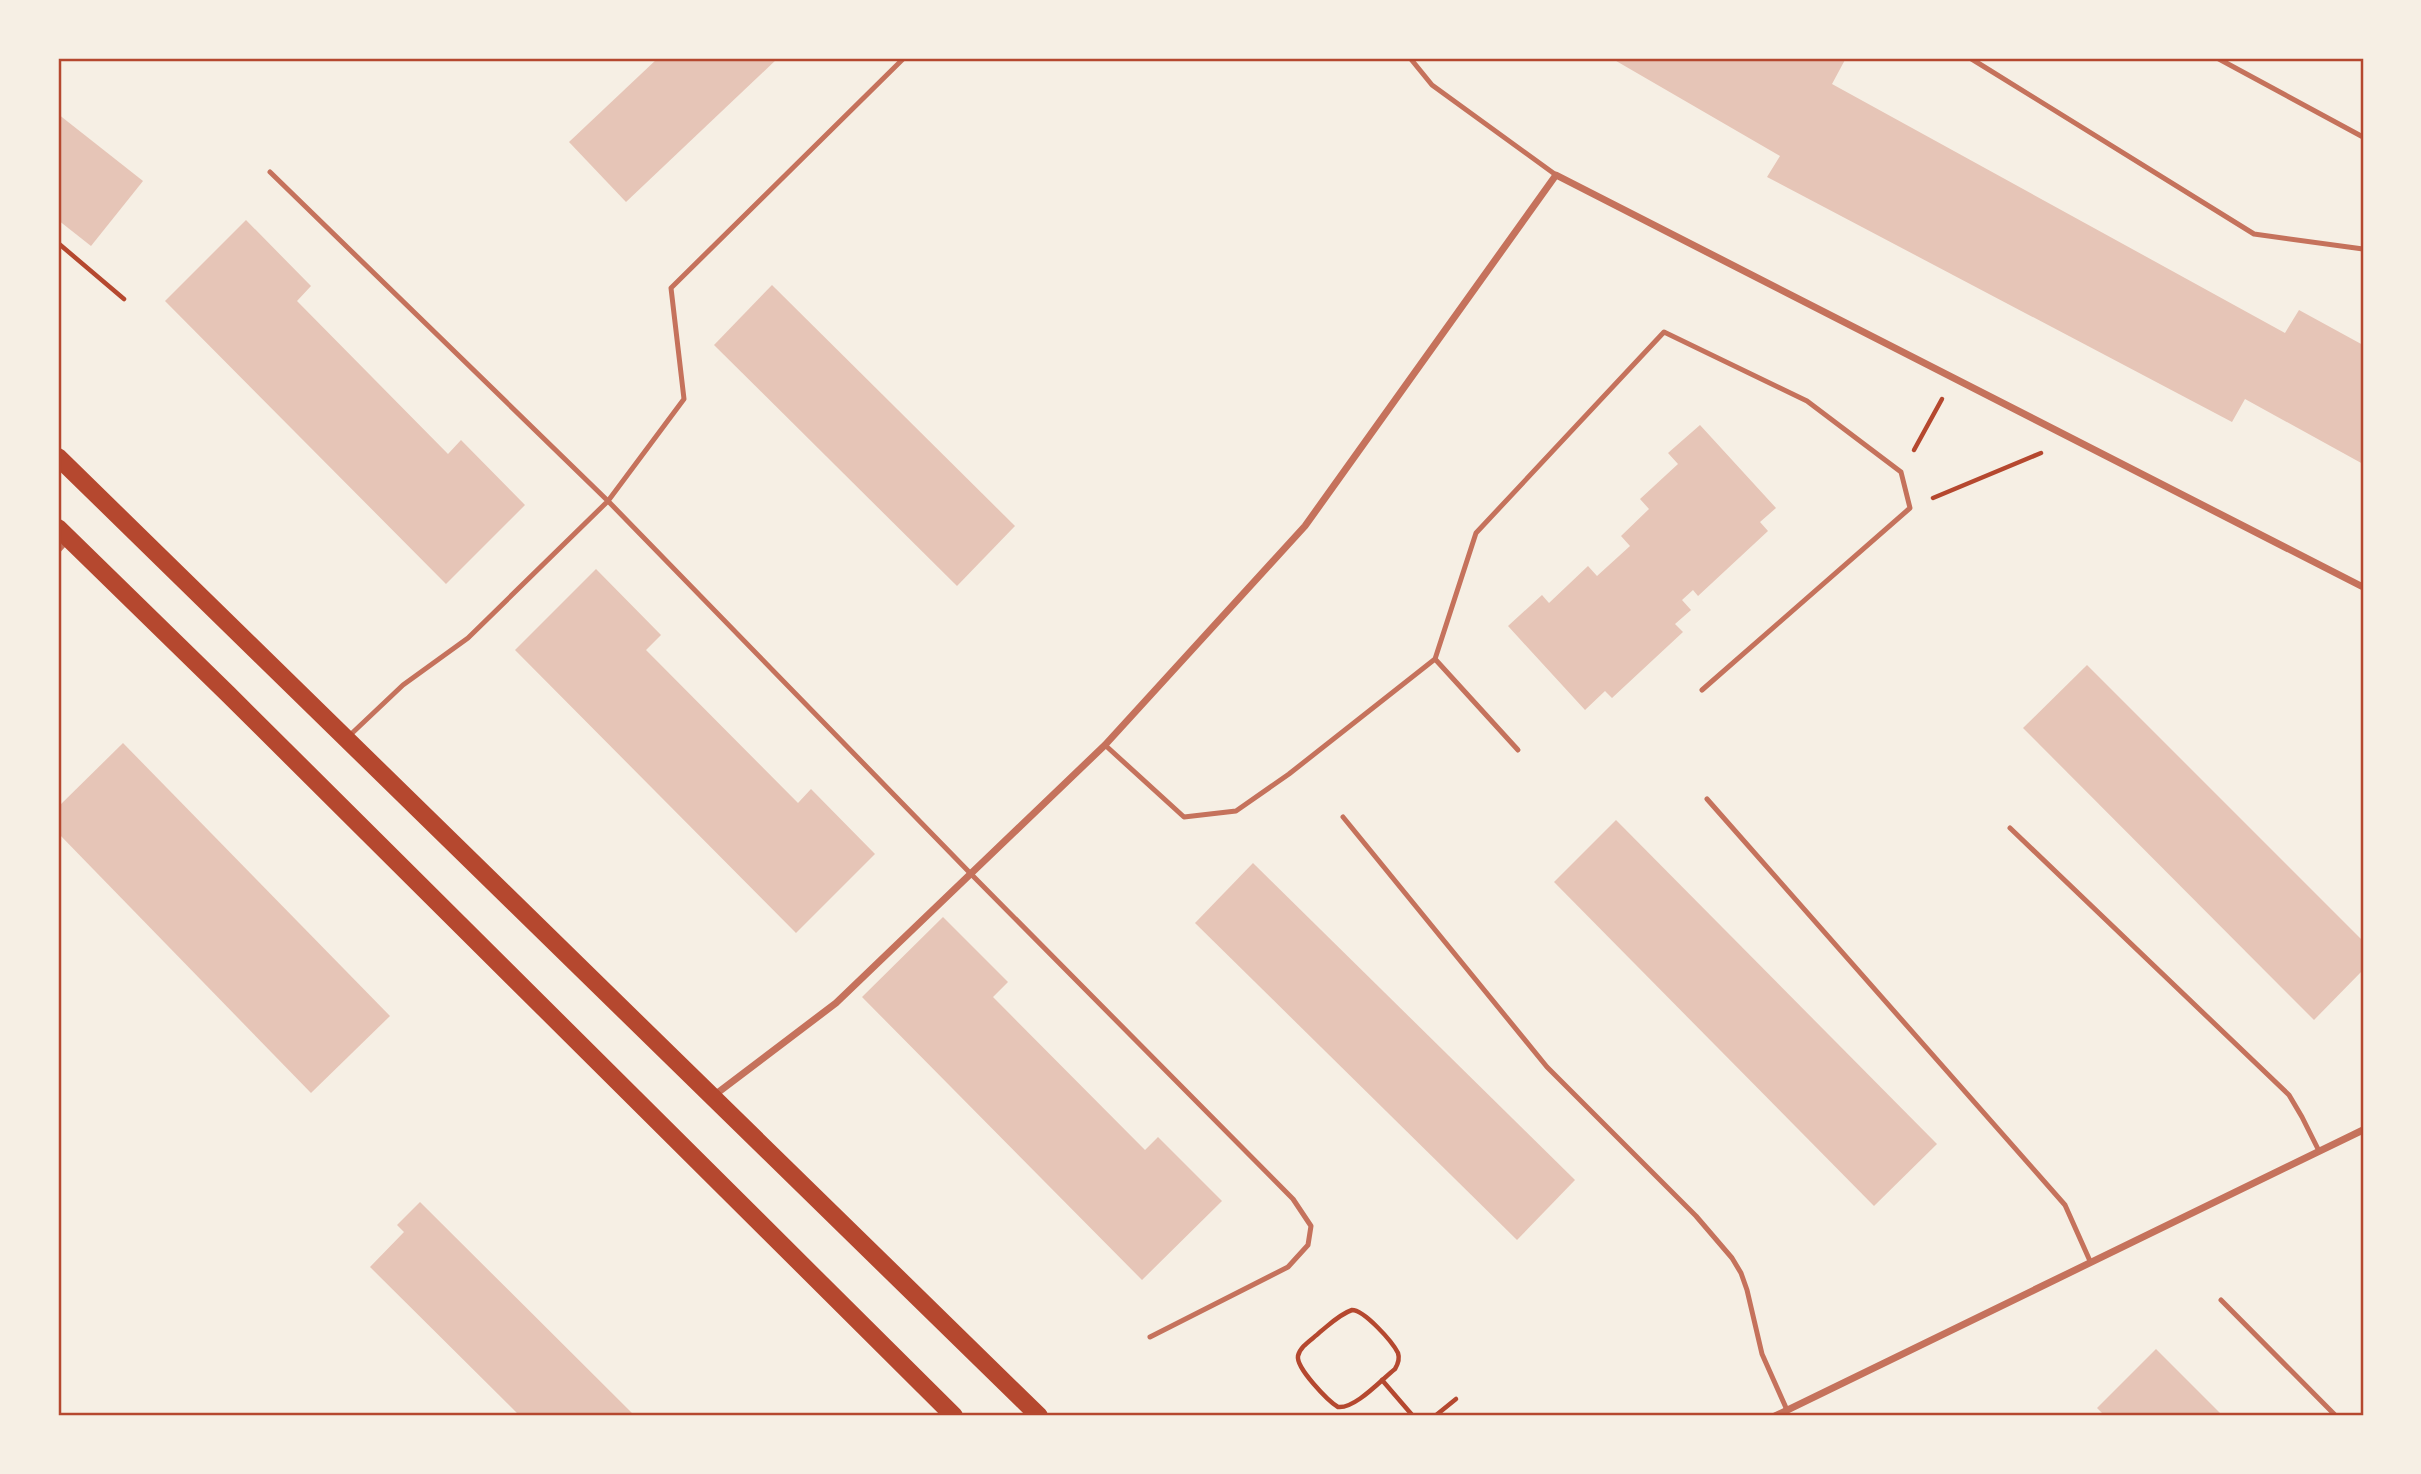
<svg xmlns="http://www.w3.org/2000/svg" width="2421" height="1474" font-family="Helvetica,sans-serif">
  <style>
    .building { fill: #e6c5b7 }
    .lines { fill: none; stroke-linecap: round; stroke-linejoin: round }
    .path { stroke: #b5482f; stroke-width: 4.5 }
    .service { stroke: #c5725c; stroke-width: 5 }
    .minor { stroke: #c5725c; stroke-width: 7 }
    .primary { stroke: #b5482f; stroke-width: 18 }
    .neatline { fill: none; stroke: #b5482f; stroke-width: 2.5 }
  </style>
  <rect width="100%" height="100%" fill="#f6efe4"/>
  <g class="building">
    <path d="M658 58H778L626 202 569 142Z"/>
    <path d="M1611 58H1846L1832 84 2285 333 2299 310 2363 345V464L2245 399 2232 422 1767 177 1780 156Z"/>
    <path d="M58 114 143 181 91 246 58 220Z"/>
    <path d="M246 220 311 286 297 301 448 454 461 440 525 505 446 584 165 301Z"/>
    <path d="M772 285 1015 526 957 586 714 345Z"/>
    <path d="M1700 425 1776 508 1760 522 1768 531 1698 596 1693 590 1682 600 1691 610 1675 624 1683 632 1612 698 1605 691 1585 710 1508 626 1542 595 1549 603 1588 566 1597 576 1630 546 1621 536 1649 509 1640 499 1678 464 1668 453Z"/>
    <path d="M596 569 661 635 646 650 798 803 811 789 875 854 796 933 515 650Z"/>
    <path d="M2087 665 2363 941V970L2314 1020 2023 728Z"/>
    <path d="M123 743 390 1016 311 1093 58 833V807Z"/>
    <path d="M1616 820 1937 1144 1874 1206 1554 882Z"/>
    <path d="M1253 863 1575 1180 1517 1240 1195 923Z"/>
    <path d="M943 917 1008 982 993 997 1145 1150 1158 1137 1222 1201 1142 1280 862 997Z"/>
    <path d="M420 1202 635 1416H520L370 1267 404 1232 397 1225Z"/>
    <path d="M2156 1349 2223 1416H2105L2097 1408Z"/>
  </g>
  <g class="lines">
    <g class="path">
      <path d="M58 243 124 299"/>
      <path d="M1914 450 1942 399"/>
      <path d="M1933 498 2041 453"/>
      <path d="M1352 1310C1364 1310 1392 1341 1398 1353 1400 1359 1398 1364 1395 1369 1381 1380 1355 1409 1338 1407 1328 1401 1296 1368 1298 1356 1300 1346 1313 1339 1320 1332 1330 1324 1340 1314 1352 1310Z"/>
      <path d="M1382 1380 1413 1416"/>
      <path d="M1435 1416 1456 1399"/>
    </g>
    <g class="service">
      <path d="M904 58 671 288 684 399 608 501 972 875 1293 1199 1311 1226 1308 1245 1288 1267 1150 1337"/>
      <path d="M1410 58 1432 85 1556 175"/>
      <path d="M1970 58 2254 234 2363 249"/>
      <path d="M2217 58 2363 137"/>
      <path d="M270 172 608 501 468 638 403 685 348 737"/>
      <path d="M58 551 67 541"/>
      <path d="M1435 659 1518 750"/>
      <path d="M1105 745 1184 817 1236 811 1289 774 1435 659 1476 533 1664 332 1807 401 1901 472 1910 508 1702 690"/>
      <path d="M1707 799 2065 1205 2090 1261"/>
      <path d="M1343 817 1547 1067 1696 1216 1732 1258 1741 1273 1747 1290 1762 1354 1787 1410"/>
      <path d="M2010 828 2289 1095 2302 1117 2319 1151"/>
      <path d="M2221 1300 2336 1416"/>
    </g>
    <g class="minor">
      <path d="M712 1097 836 1003 1105 745 1305 526 1556 175 2363 587"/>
      <path d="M1775 1416 2363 1130"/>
    </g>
    <g class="primary">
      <path d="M58 457 1039 1416"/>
      <path d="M58 528 228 694 954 1416"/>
    </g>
  </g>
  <rect width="2421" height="1474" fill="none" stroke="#f6efe4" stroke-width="119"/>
  <rect x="60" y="60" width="2302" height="1354" class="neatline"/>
</svg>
